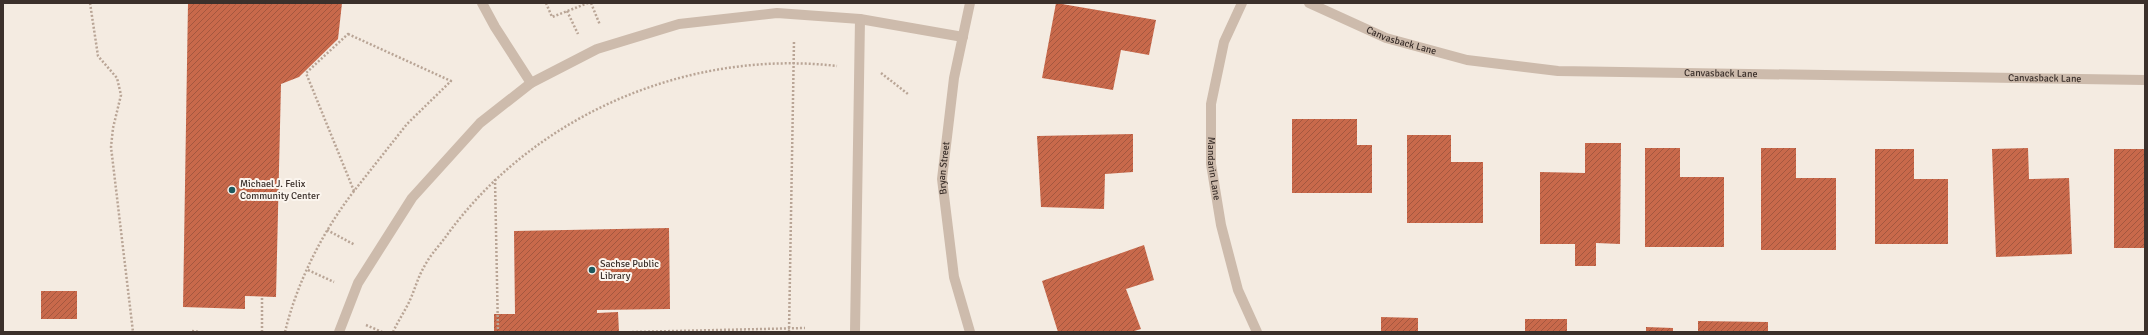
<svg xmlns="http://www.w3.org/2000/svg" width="2148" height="335" font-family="Signika,sans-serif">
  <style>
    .building { fill: url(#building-hatch) }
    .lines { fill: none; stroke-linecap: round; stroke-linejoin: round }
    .path { stroke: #b9a596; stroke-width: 2.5; stroke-dasharray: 2 2; stroke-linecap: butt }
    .service { stroke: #cdbbac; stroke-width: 10 }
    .minor { stroke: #cdbbac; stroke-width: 10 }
    .tertiary { stroke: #cdbbac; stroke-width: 10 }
    .poi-dot { fill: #1f5a5e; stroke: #fbf5ee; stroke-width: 1.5 }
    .labels { text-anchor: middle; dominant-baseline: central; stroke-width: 4; stroke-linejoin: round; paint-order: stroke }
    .street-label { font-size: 10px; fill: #3b302b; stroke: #fbf5ee }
    .poi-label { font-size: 10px; fill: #3b302b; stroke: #fbf5ee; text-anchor: start }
  </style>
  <defs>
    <pattern id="building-hatch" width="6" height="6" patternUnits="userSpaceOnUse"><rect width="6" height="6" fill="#c8694b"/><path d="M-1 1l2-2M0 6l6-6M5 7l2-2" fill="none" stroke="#a4573f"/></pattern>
  </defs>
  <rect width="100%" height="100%" fill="#f4ebe1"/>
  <g class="building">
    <path d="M188 3H342L338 39 299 77 281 84 276 297 245 296V309L183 307Z"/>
    <path d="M1056 3 1156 20 1149 55 1121 50 1113 90 1042 78Z"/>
    <path d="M1292 119H1357V145H1372V193H1292Z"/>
    <path d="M1133 134V172L1105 174 1104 209 1041 207 1037 136Z"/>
    <path d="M1407 135H1451V162H1483V223H1407Z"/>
    <path d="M1585 143H1621L1620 244 1596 243V266H1575V244H1540V172L1585 173Z"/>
    <path d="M1645 148H1680V177H1724V247H1645Z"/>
    <path d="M1761 148H1796V178H1836V250H1761Z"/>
    <path d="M2028 148 2029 179 2069 178 2072 254 1996 257 1992 149Z"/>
    <path d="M1875 149H1914V179H1948V244H1875Z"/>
    <rect x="2114" y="149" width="31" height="99"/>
    <path d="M669 228 670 309 597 310V313L618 312 619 332H494V314H515L514 231Z"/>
    <path d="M1144 245 1154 280 1126 289 1141 329 1131 332H1058L1042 281Z"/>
    <rect x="41" y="291" width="36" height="28"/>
    <path d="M1381 317 1418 318V332H1381Z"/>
    <rect x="1525" y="319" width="42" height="13"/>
    <path d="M1698 321 1768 322V332H1698Z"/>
    <path d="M1646 327 1673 328V332H1646Z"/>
  </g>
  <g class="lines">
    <g class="path">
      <path d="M90 3 98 56 117 78 121 95 113 128 111 147 133 332"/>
      <path d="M546 3 552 17 588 3"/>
      <path d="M591 3 600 25"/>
      <path d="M567 11 578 34"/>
      <path d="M348 34 451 81 407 124 354 191 306 73Z"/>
      <path d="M881 73 908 94"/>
      <path d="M495 179 498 332"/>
      <path d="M327 230 355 245"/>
      <path d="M308 270 334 282"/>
      <path d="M366 325 382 332"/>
      <path d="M192 331 200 332"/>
      <path d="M262 332V297"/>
      <path d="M285 332C297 282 323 231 354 191"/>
      <path d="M393 332C398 321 405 311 410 300 415 289 418 277 424 267 430 255 440 245 447 235 535 114 689 49 837 66"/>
      <path d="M632 332 805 328"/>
      <path d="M789 332 794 41"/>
    </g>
    <g class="service">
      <path d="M482 3 495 27 531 83"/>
      <path d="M339 332 358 283 412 198 480 123 531 83 597 49 679 24 777 13 860 19 963 37"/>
      <path d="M855 332 860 19"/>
    </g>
    <g class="minor">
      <path id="s1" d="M1242 3 1224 42 1211 104V164L1221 225 1238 290 1257 332"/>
      <path id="s2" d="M1309 3 1386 38 1467 60 1558 71 2145 80"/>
    </g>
    <path class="tertiary" id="s3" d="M970 332 954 277 942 179 954 78 970 3"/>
  </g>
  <g class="poi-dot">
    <circle cx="232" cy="190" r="4"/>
    <circle cx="592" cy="270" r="4"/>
  </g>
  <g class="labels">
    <g class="street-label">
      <text stroke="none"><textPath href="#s2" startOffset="100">Canvasback Lane</textPath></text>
      <text stroke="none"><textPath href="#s2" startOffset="423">Canvasback Lane</textPath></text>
      <text stroke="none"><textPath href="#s2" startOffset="747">Canvasback Lane</textPath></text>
      <text stroke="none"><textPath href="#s3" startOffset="167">Bryan Street</textPath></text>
      <text stroke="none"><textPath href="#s1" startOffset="171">Mandarin Lane</textPath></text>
    </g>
    <g class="poi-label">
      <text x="240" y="184">Michael J. Felix<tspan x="240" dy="12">Community Center</tspan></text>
      <text x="600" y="264">Sachse Public<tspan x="600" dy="12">Library</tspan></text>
    </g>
  </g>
  <rect width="2148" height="335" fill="none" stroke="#3b302b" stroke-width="8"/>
</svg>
